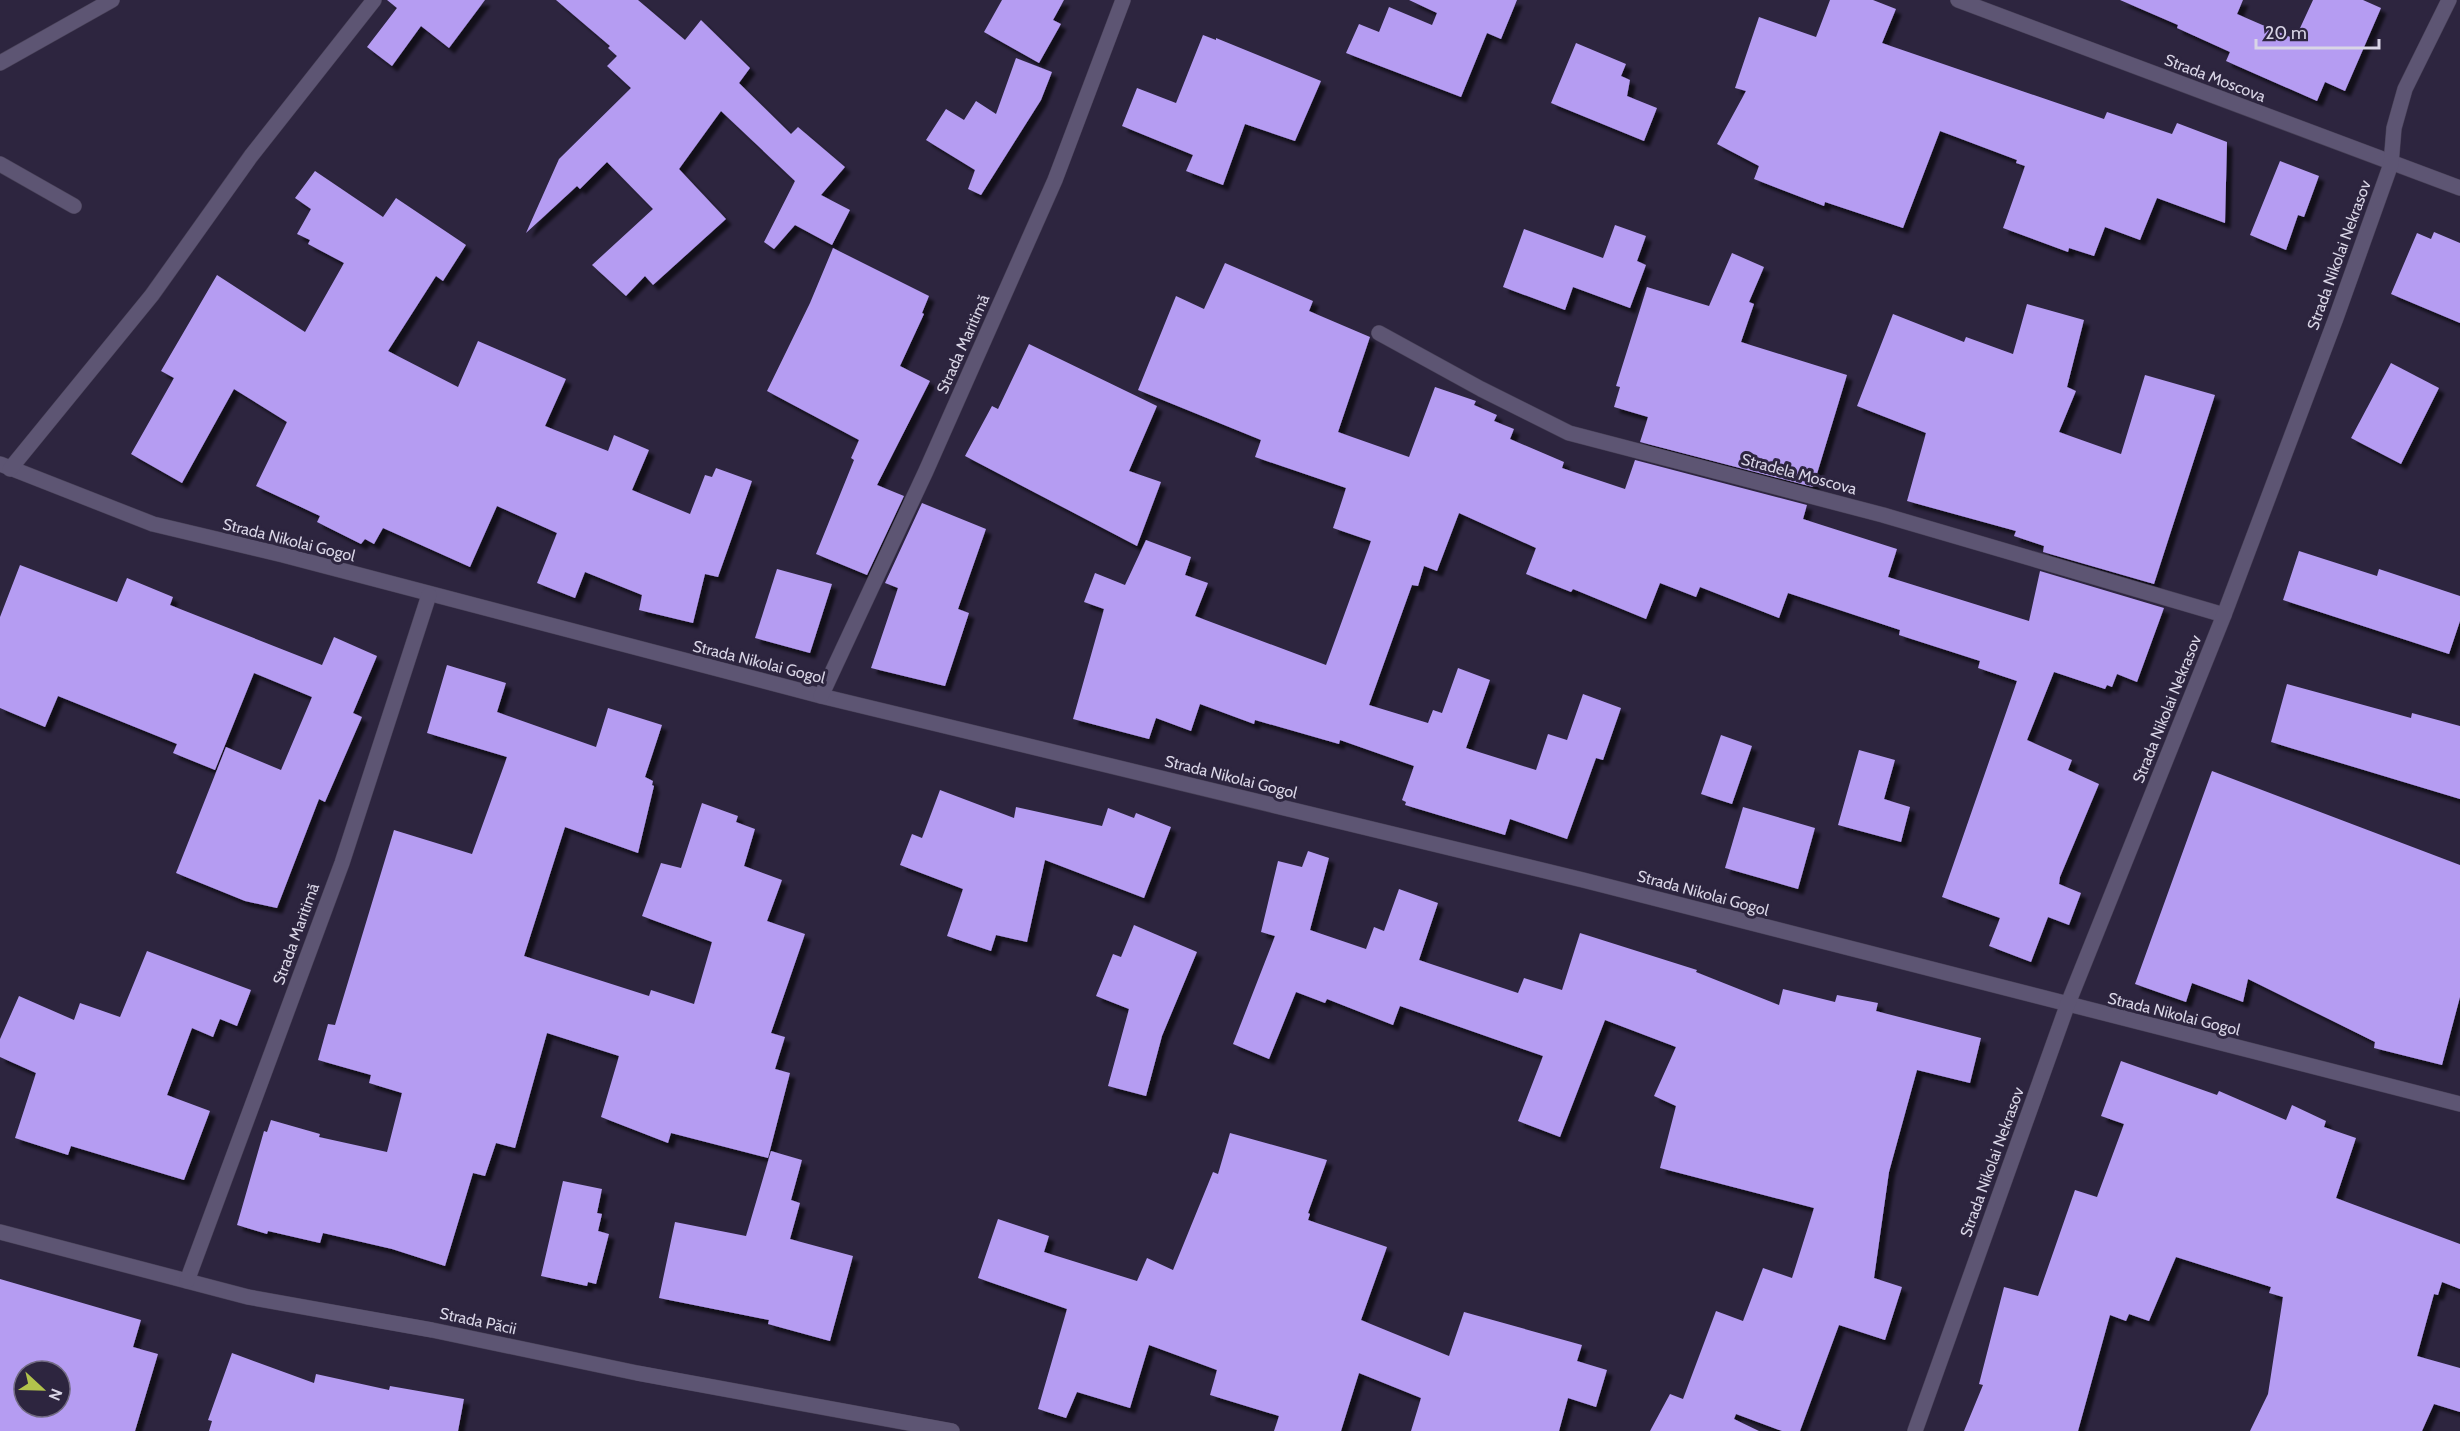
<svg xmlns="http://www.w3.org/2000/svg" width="2460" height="1431" font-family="Cabin,sans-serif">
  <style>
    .building { fill: #b59cf2; fill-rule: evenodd; filter: url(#shadow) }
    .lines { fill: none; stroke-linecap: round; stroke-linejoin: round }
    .minor-casing { stroke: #484157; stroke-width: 16 }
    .minor { stroke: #5d5573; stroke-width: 15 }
    .labels { text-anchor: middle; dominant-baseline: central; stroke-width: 6; stroke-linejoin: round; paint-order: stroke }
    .street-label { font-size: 16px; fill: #d9d5e6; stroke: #2d253f }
  </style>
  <defs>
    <filter id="shadow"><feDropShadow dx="5.5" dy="5.5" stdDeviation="1.5" flood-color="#0009"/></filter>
  </defs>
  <rect width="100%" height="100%" fill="#2d253f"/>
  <g class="building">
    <path d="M387 0H485L449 48 421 26 392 66 367 47 397 8Z"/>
    <path d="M556 0H638L685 40 701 20 750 68 739 83 791 134 798 127 845 167 821 195 850 210 832 245 795 225 774 249 764 242 795 181 721 111 679 169 726 219 653 285 645 276 626 296 592 265 653 209 607 162 580 189 577 186 526 233 559 159 631 88 607 66 617 56 608 48 610 46Z"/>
    <path d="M1002 0H1064L1053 20 1061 24 1039 63 984 32Z"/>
    <path d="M1409 0H1517L1501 39 1487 33 1461 97 1346 53 1359 24 1379 32 1389 7 1432 25 1437 13Z"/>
    <path d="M1830 0H1873L1896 9 1882 43 2104 119 2107 112 2172 134 2177 123 2227 142 2225 223 2157 198 2140 240 2105 227 2094 256 2069 248 2068 252 2003 228 2025 166 2016 163 2017 160 1940 131 1903 228 1825 202 1824 206 1754 179 1759 166 1717 144 1746 91 1735 88 1759 17 1816 37Z"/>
    <path d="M2120 0H2243L2237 14 2295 39 2313 0H2363L2381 8 2345 91 2325 82 2317 101 2226 61 2230 52 2177 28 2178 25Z"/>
    <path d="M1203 35 1216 40V38L1321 81 1295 141 1245 124 1223 185 1186 171 1193 155 1122 126 1137 88 1176 103Z"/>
    <path d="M1576 43 1626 64 1621 76 1630 80 1627 96 1657 108 1644 141 1551 103Z"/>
    <path d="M1016 58 1052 72 1041 100 981 195 968 189 975 170 926 140 946 109 964 120 976 101 996 114Z"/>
    <path d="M2280 161 2319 176 2304 217 2298 215 2286 250 2250 235Z"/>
    <path d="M315 171 383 217 396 198 466 245 443 281 436 276 388 351 458 387 478 341 566 379 545 426 608 451 614 435 649 450 632 490 690 514 705 475 712 477 716 468 752 481 718 577 705 574 693 623 639 610 642 595 585 572 575 598 537 583 557 533 497 506 470 567 383 528 374 544 365 539 361 544 317 522 320 516 256 486 287 422 234 389 182 483 131 454 174 378 161 371 217 275 305 332 344 263 308 244 310 240 297 234 311 209 295 198Z"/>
    <path d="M1615 225 1646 236 1637 261 1646 265 1630 308 1573 287 1565 310 1503 287 1524 229 1603 258Z"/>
    <path d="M2434 232 2460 243V323L2391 294 2417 233 2431 239Z"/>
    <path d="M833 248 929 296 922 313 924 314 900 366 930 381 877 485 904 496 867 575 816 554 854 460 851 458 859 440 767 391 810 303Z"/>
    <path d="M1732 253 1764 267 1749 302 1754 304 1741 342 1847 375 1813 487 1640 442 1648 417 1614 407 1620 387 1616 386 1647 287 1709 306Z"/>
    <path d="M1225 263 1313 301 1309 311 1370 337 1338 432 1409 457 1435 387 1476 401 1474 405 1497 415 1494 421 1514 429 1510 439 1564 462 1562 468 1625 489 1635 460 1807 505 1803 519 1897 549 1888 577 2029 621 2040 571 2164 608 2137 682 2117 674 2112 687 2107 685 2105 689 2054 672 2027 740 2072 760 2068 770 2099 784 2060 877 2059 884 2081 893 2069 925 2048 917 2031 962 1989 946 2000 918 1942 897 2017 681 1978 668 1980 661 1899 635 1900 630 1788 593 1779 618 1700 587 1696 597 1660 583 1646 619 1573 589 1571 592 1526 574 1536 548 1459 513 1437 571 1424 566 1418 586 1412 585 1369 705 1428 723 1433 710 1442 713 1458 668 1490 680 1466 748 1536 770 1548 734 1567 740 1583 694 1621 708 1603 760 1596 758 1567 839 1510 819 1505 835 1405 805 1406 802 1402 800 1414 766 1340 740 1339 744 1255 720 1254 724 1200 704 1191 731 1156 718 1149 739 1073 719 1104 609 1084 602 1095 573 1125 585 1146 540 1191 557 1185 575 1208 583 1195 616 1326 665 1371 541 1333 528 1346 488 1255 457 1261 440 1138 390 1176 296 1204 309Z"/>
    <path d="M2027 304 2084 320 2067 387 2076 391 2059 432 2121 454 2145 375 2215 395 2154 584 2043 552 2044 546 2014 536 2016 531 1907 501 1926 433 1857 406 1893 314 1964 342 1966 337 2013 354Z"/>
    <path d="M1029 344 1157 406 1129 471 1161 482 1137 546 965 456 992 406 998 409Z"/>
    <path d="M2391 363 2439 388 2401 464 2351 438Z"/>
    <path d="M922 503 986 529 958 609 969 613 945 686 871 668 898 588 885 583Z"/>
    <path d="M2299 551 2377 576 2379 569 2460 596V621L2449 654 2283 600Z"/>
    <path d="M20 565 117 602 127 578 173 597 170 605 322 665 334 637 377 656 353 713 362 717 325 802 319 799 277 908 245 901 176 873 226 747 281 770 312 697 254 673 215 770 173 753 177 744 58 696 45 727 0 708V617Z"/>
    <path d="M777 569 832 584 810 653 755 638Z"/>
    <path d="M447 665 506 683 497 712 596 747 608 708 662 725 645 777 653 781 652 785 654 786 638 853 565 827 524 956 649 996 651 990 694 1004 712 942 642 916 661 863 681 868 702 803 738 816 736 822 755 829 744 866 782 880 767 921 805 934 771 1033 785 1037 775 1069 790 1073 768 1158 671 1133 668 1143 601 1117 619 1056 547 1033 515 1148 496 1143 485 1176 473 1173 445 1266 392 1249 323 1233 320 1243 268 1231 267 1234 237 1225 264 1131 267 1132 271 1120 320 1134 319 1137 387 1152 402 1093 369 1083 371 1075 318 1060 328 1024 335 1025 394 830 472 854 507 757 427 733Z"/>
    <path d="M2287 684 2411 718 2412 713 2460 726V799L2271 742Z"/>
    <path d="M1721 735 1752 746 1732 804 1701 794Z"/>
    <path d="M1859 750 1895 760 1884 799 1910 807 1901 842 1838 825Z"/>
    <path d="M2212 771 2460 865V997L2442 1065 2374 1048 2375 1042 2248 979 2243 1002 2192 983 2186 1002 2135 984Z"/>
    <path d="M940 790 1014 818 1016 807 1102 826 1108 808 1134 818 1136 813 1171 827 1144 898 1045 860 1027 942 996 935 991 951 947 936 963 889 900 865 912 834 922 838Z"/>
    <path d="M1743 807 1815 828 1798 889 1725 868Z"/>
    <path d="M1308 851 1329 858 1310 930 1366 949 1374 927 1384 931 1399 889 1438 903 1419 960 1518 993 1524 978 1562 990 1580 933 1697 970 1696 972 1779 1005 1783 989 1835 1002 1837 995 1878 1003 1876 1011 1981 1038 1970 1083 1917 1070 1889 1172 1874 1278 1902 1287 1885 1340 1839 1325 1800 1431H1782L1736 1414 1734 1419 1759 1431H1650L1670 1394 1683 1399 1716 1311 1743 1321 1763 1268 1792 1278 1814 1208 1660 1168 1676 1106 1654 1096 1676 1047 1605 1020 1560 1137 1518 1121 1543 1056 1400 1006 1393 1025 1327 999 1325 1003 1296 992 1269 1059 1233 1044 1275 936 1261 932 1278 861 1302 867Z"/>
    <path d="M1134 925 1197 952 1162 1036 1146 1096 1108 1086 1129 1009 1096 996 1113 954 1121 957Z"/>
    <path d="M147 951 251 990 237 1026 220 1019 213 1037 192 1028 167 1095 210 1111 184 1180 71 1146 68 1155 15 1138 36 1073 0 1057V1039L19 996 74 1020 80 1003 120 1017Z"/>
    <path d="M2121 1061 2217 1095 2219 1091 2286 1120 2292 1105 2326 1121 2324 1127 2356 1138 2336 1198 2460 1244V1289L2442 1282 2438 1295 2434 1294 2417 1356 2460 1368V1412L2434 1404 2422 1431H2250L2268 1394 2283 1297 2269 1293 2271 1287 2176 1257 2149 1321 2129 1314 2126 1321 2110 1315 2078 1431H1964L1983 1385 1979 1384 2004 1287 2038 1296 2075 1190 2097 1197 2124 1124 2101 1116Z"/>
    <path d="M1230 1133 1327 1160 1308 1213 1310 1214 1308 1220 1387 1247 1361 1320 1449 1356 1464 1312 1582 1345 1577 1361 1607 1370 1596 1407 1568 1398 1559 1431H1411L1421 1398 1359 1373 1341 1431H1274L1279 1416 1210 1395 1217 1370 1149 1345 1130 1408 1077 1392 1066 1418 1038 1409 1067 1309 978 1278 998 1219 1049 1236 1044 1252 1137 1281 1147 1258 1173 1270 1213 1172 1218 1174Z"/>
    <path d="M771 1151 802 1160 791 1200 800 1203 790 1239 853 1256 830 1341 768 1324 769 1320 659 1298 675 1222 746 1236Z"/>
    <path d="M563 1181 602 1189 597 1213 602 1214 598 1231 609 1234 596 1284 588 1282 587 1286 541 1276Z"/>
    <path d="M0 1279 141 1320 133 1347 158 1354 135 1431H0ZM24 1371H60V1407H24Z"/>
    <path d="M232 1353 314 1383 316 1374 389 1390 390 1386 464 1399 458 1431H209L212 1421 208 1420Z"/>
  </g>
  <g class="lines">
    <defs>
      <g id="minor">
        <path d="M1958 0 2460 188"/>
        <path d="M0 63 112 0"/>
        <path d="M0 164 74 206"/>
        <path d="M1379 333 1481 389 1569 433 1883 515 2224 615"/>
        <path d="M0 464 153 524 283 555 821 696 1583 880 2460 1104"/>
        <path d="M10 469 152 295 251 156 374 0"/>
        <path d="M821 696 926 471 1055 180 1123 0"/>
        <path d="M0 1232 248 1297 432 1330 637 1373 952 1431"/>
        <path d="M187 1281 342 863 429 595"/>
        <path d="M1915 1431 2067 1006 2224 615 2336 318 2391 164 2394 128 2405 89 2449 0"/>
      </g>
    </defs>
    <use href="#minor" class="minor-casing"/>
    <use href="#minor" class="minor"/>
  </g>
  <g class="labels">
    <g class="street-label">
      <text transform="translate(2215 78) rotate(21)">Strada Moscova</text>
      <text transform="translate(2339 255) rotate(-70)">Strada Nikolai Nekrasov</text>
      <text transform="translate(963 344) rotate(-66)">Strada Maritimă</text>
      <text transform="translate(1799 474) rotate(15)">Stradela Moscova</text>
      <text transform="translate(289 540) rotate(14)">Strada Nikolai Gogol</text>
      <text transform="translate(759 662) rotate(14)">Strada Nikolai Gogol</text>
      <text transform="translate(2167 709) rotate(-68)">Strada Nikolai Nekrasov</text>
      <text transform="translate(1231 777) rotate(14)">Strada Nikolai Gogol</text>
      <text transform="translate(1703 893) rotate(15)">Strada Nikolai Gogol</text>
      <text transform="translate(296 934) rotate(-70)">Strada Maritimă</text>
      <text transform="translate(2174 1014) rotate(14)">Strada Nikolai Gogol</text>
      <text transform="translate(1992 1162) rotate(-70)">Strada Nikolai Nekrasov</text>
      <text transform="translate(478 1321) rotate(12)">Strada Păcii</text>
    </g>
  </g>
  <g transform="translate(42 1389) rotate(112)"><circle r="28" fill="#2d253f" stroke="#726b82" stroke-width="1.5"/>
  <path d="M0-4.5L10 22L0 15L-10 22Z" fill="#b2c34c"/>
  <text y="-9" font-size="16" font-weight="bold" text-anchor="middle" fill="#d9d5e6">N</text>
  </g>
  <path d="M2256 39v9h123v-9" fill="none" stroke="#d9d5e6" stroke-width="3"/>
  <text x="2265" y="39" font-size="18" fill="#d9d5e6" stroke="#2d253f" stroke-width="4.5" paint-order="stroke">20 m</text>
</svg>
